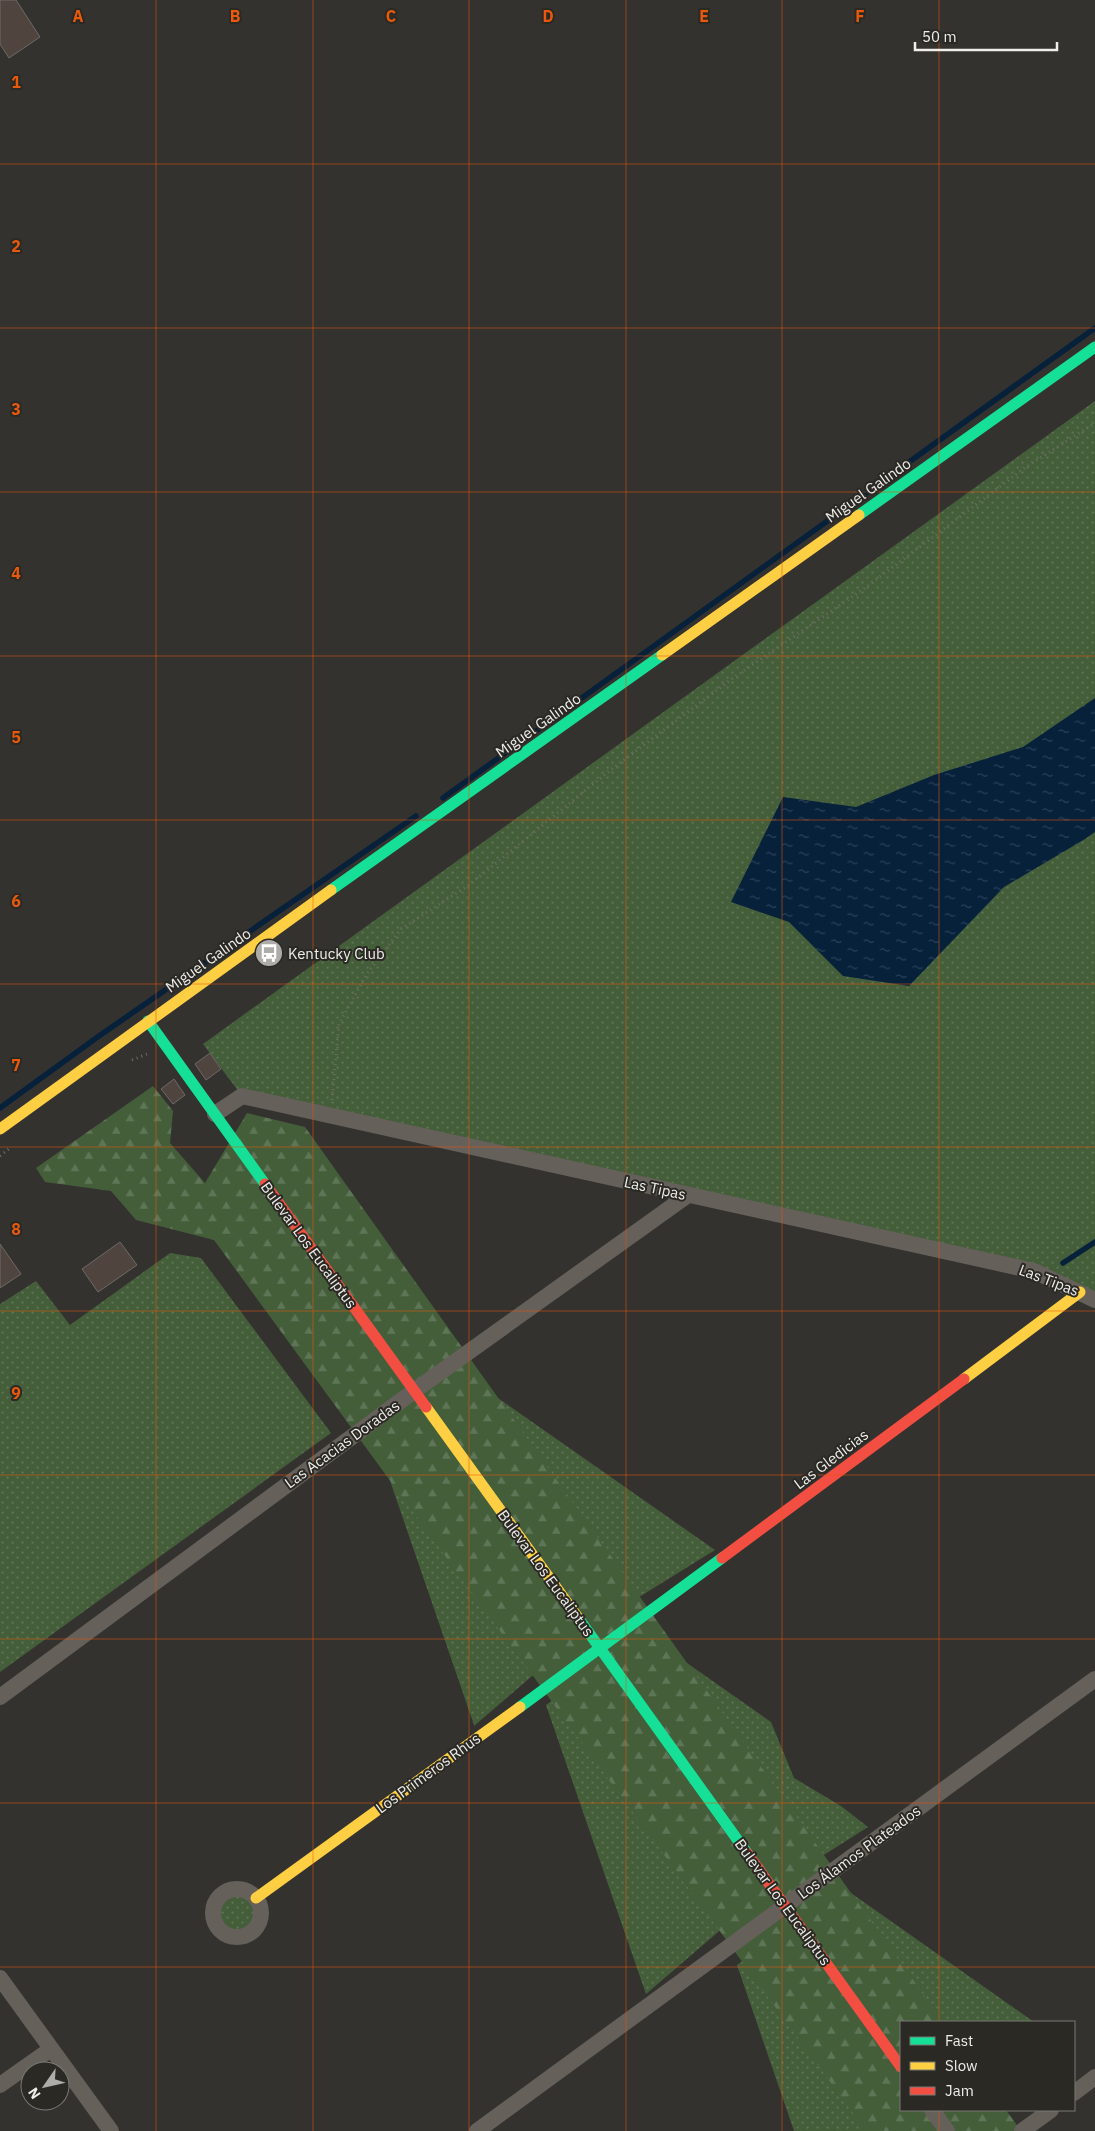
<svg xmlns="http://www.w3.org/2000/svg" width="1095" height="2131" font-family="'IBM Plex Sans',sans-serif">
  <style>
    .grass { fill: url(#grass-dots) }
    .forest { fill: url(#forest-firs) }
    .water { fill: url(#water-ripples) }
    .lines { fill: none; stroke-linecap: round; stroke-linejoin: round }
    .stream { stroke: #07213b; stroke-width: 5.5 }
    .building { fill: #50443f; stroke: #6c6a69 }
    .path { stroke: #6f6c67; stroke-width: 3; stroke-dasharray: 1 4; stroke-linecap: butt }
    .street { stroke: #65605a; stroke-width: 16 }
    .fast { stroke: #16e098; stroke-width: 11 }
    .slow { stroke: #ffcf43; stroke-width: 11 }
    .jam { stroke: #f24e42; stroke-width: 11 }
    .grid { fill: none; stroke: #e8590c; stroke-width: 1; stroke-opacity: 0.55 }
    .labels { text-anchor: middle; dominant-baseline: central; stroke-width: 4; stroke-linejoin: round; paint-order: stroke }
    .street-label { font-size: 15px; fill: #efeeeb; stroke: #2a2924 }
    .poi-label { font-size: 15px; fill: #efeeeb; stroke: #2a2924; text-anchor: start }
    .grid-label { font-size: 16px; text-anchor: middle; font-weight: bold; fill: #e8590c; stroke: #2a2924; stroke-width: 4; stroke-linejoin: round; paint-order: stroke }
  </style>
  <defs>
    <pattern id="grass-dots" width="8" height="8" patternUnits="userSpaceOnUse" patternTransform="scale(1.25)"><rect width="8" height="8" fill="#445e3a"/><path d="M2 2h.1M6 6h.1" fill="none" stroke="#5f7557" stroke-width="1.8" stroke-linecap="round"/></pattern>
    <pattern id="forest-firs" width="22" height="20" patternUnits="userSpaceOnUse" patternTransform="scale(1.25)"><rect width="22" height="20" fill="#445e3a"/><path d="M5 1l3.5 6h-7zM16 11l3.5 6h-7z" fill="#5f7557"/></pattern>
    <pattern id="water-ripples" width="26" height="14" patternUnits="userSpaceOnUse" patternTransform="scale(1.25)"><rect width="26" height="14" fill="#07213b"/><path d="M2 4q2-2 4 0t4 0M15 11q2-2 4 0t4 0" fill="none" stroke="#2b4258"/></pattern>
  </defs>
  <rect width="100%" height="100%" fill="#33322f"/>
  <g class="grass">
    <path d="M1095 401V1300L1034 1271 242 1096 203 1044Z"/>
    <path d="M170 1253 201 1258 331 1433 0 1672V1304L36 1281 70 1325Z"/>
    <path d="M475 1382 715 1550 599 1622Z"/>
    <path d="M375 1437 569 1644 474 1726V1725Z"/>
    <path d="M657 1642 771 1722 794 1778 841 1806 868 1827 786 1879Z"/>
    <path d="M581 1679 746 1908 646 1994 546 1705Z"/>
    <path d="M851 1893 1034 2022H904L823 1910Z"/>
    <circle cx="236" cy="1913" r="18"/>
    <path d="M774 1937 913 2131H794L737 1965Z"/>
  </g>
  <path class="forest" d="M153 1086 173 1111 170 1143 205 1183 247 1113 305 1127 943 2022H901V2110H1006L1021 2131H866L214 1240 136 1220 111 1191 45 1182 36 1168Z"/>
  <path class="water" d="M1095 698V832L1085 839 1004 887 909 986 843 976 789 922 731 902 783 797 856 807 934 775 1023 747Z"/>
  <g class="lines">
    <g class="stream">
      <path d="M443 798 1095 328"/>
      <path d="M0 1108 99 1036 416 816"/>
      <path d="M1063 1263 1095 1242"/>
    </g>
  </g>
  <g class="building">
    <path d="M0 0H16L40 37 9 58 0 44Z"/>
    <path d="M210 1053 221 1069 206 1080 195 1064Z"/>
    <path d="M174 1079 185 1095 173 1104 161 1089Z"/>
    <path d="M120 1242 137 1265 98 1292 82 1269Z"/>
    <path d="M0 1244 21 1274 0 1288Z"/>
  </g>
  <g class="lines">
    <g class="path">
      <path d="M132 1060 147 1054"/>
      <path d="M332 1100 339 1024 366 975 401 929 469 885 613 768 733 678 865 588 1026 467 1095 423"/>
      <path d="M0 1156 10 1148"/>
    </g>
    <g class="street">
      <path d="M215 1114 242 1096 1034 1271 1095 1300"/>
      <path d="M0 1697 414 1391 688 1195"/>
      <circle cx="237" cy="1913" r="24"/>
      <path d="M0 1978 111 2131"/>
      <path d="M0 2085 51 2049"/>
      <path d="M1074 2093 1095 2077"/>
      <path d="M932 2110 947 2131"/>
      <path d="M477 2131 1095 1679"/>
      <path d="M1022 2131 1051 2110"/>
    </g>
    <g class="fast">
      <path d="M859 515 1095 347"/>
      <path d="M331 890 662 655"/>
      <path d="M148 1021 265 1184"/>
      <path d="M579 1619 747 1853"/>
      <path d="M520 1707 722 1558"/>
    </g>
    <g class="slow">
      <path d="M662 655 859 515"/>
      <path d="M0 1129 331 890"/>
      <path d="M964 1379 1080 1292"/>
      <path d="M426 1407 579 1619"/>
      <path d="M256 1898 520 1707"/>
    </g>
    <g class="jam">
      <path d="M265 1184 426 1407"/>
      <path d="M722 1558 964 1379"/>
      <path d="M747 1853 901 2067"/>
    </g>
  </g>
  <path class="grid" d="M156 0V2131M313 0V2131M469 0V2131M626 0V2131M782 0V2131M939 0V2022M0 164H1095M0 328H1095M0 492H1095M0 656H1095M0 820H1095M0 984H1095M0 1147H1095M0 1311H1095M0 1475H1095M0 1639H1095M0 1803H1095M0 1967H1095M939 2110V2131"/>
  <defs>
    <symbol id="bus-disc" viewBox="-11 -11 22 22"><circle r="9.5" fill="#adaca9" stroke="#2a2924"/><path d="M-5-6H5V4H4V6H2V4H-2V6H-4V4H-5ZM-3.5-4V0h7V-4ZM-3.5 1.2v1.5H-2V1.2ZM2 1.2v1.5H3.5V1.2Z" fill="#fff"/></symbol>
  </defs>
  <g fill-rule="evenodd">
    <use href="#bus-disc" x="253" y="937" width="32" height="32"/>
  </g>
  <g class="labels">
    <g class="street-label">
      <text transform="translate(868 490) rotate(-35)">Miguel Galindo</text>
      <text transform="translate(538 725) rotate(-35)">Miguel Galindo</text>
      <text transform="translate(208 960) rotate(-35)">Miguel Galindo</text>
      <text transform="translate(655 1188) rotate(12)">Las Tipas</text>
      <text transform="translate(309 1245) rotate(54)">Bulevar Los Eucaliptus</text>
      <text transform="translate(1049 1280) rotate(21)">Las Tipas</text>
      <text transform="translate(342 1444) rotate(-36)">Las Acacias Doradas</text>
      <text transform="translate(831 1459) rotate(-37)">Las Gledicias</text>
      <text transform="translate(546 1573) rotate(54)">Bulevar Los Eucaliptus</text>
      <text transform="translate(428 1773) rotate(-36)">Los Primeros Rhus</text>
      <text transform="translate(859 1852) rotate(-36)">Los Álamos Plateados</text>
      <text transform="translate(783 1902) rotate(54)">Bulevar Los Eucaliptus</text>
    </g>
    <g class="poi-label">
      <text x="288" y="953">Kentucky Club</text>
    </g>
  </g>
  <g class="grid-label">
    <text x="78" y="22">A</text>
    <text x="235" y="22">B</text>
    <text x="391" y="22">C</text>
    <text x="548" y="22">D</text>
    <text x="704" y="22">E</text>
    <text x="860" y="22">F</text>
    <text x="16" y="88">1</text>
    <text x="16" y="252">2</text>
    <text x="16" y="415">3</text>
    <text x="16" y="579">4</text>
    <text x="16" y="743">5</text>
    <text x="16" y="907">6</text>
    <text x="16" y="1071">7</text>
    <text x="16" y="1235">8</text>
    <text x="16" y="1399">9</text>
  </g>
  <rect x="900" y="2021" width="175" height="90" fill="#2a2924" stroke="#797874"/>
  <rect x="910" y="2037" width="25" height="8" fill="#16e098" stroke="#797874"/>
  <text x="945" y="2046" font-size="15" fill="#efeeeb">Fast</text>
  <rect x="910" y="2062" width="25" height="8" fill="#ffcf43" stroke="#797874"/>
  <text x="945" y="2071" font-size="15" fill="#efeeeb">Slow</text>
  <rect x="910" y="2087" width="25" height="8" fill="#f24e42" stroke="#797874"/>
  <text x="945" y="2096" font-size="15" fill="#efeeeb">Jam</text>
  <g transform="translate(45 2086) rotate(236)"><circle r="24" fill="#2a2924" stroke="#797874"/>
  <path d="M0-4L9 19L0 12L-9 19Z" fill="#adaca9"/>
  <text y="-8" font-size="14" font-weight="bold" text-anchor="middle" fill="#efeeeb">N</text>
  </g>
  <path d="M915 42v8h142v-8" fill="none" stroke="#efeeeb" stroke-width="2.5"/>
  <text x="922" y="42" font-size="15" fill="#efeeeb" stroke="#2a2924" stroke-width="4" paint-order="stroke">50 m</text>
</svg>
